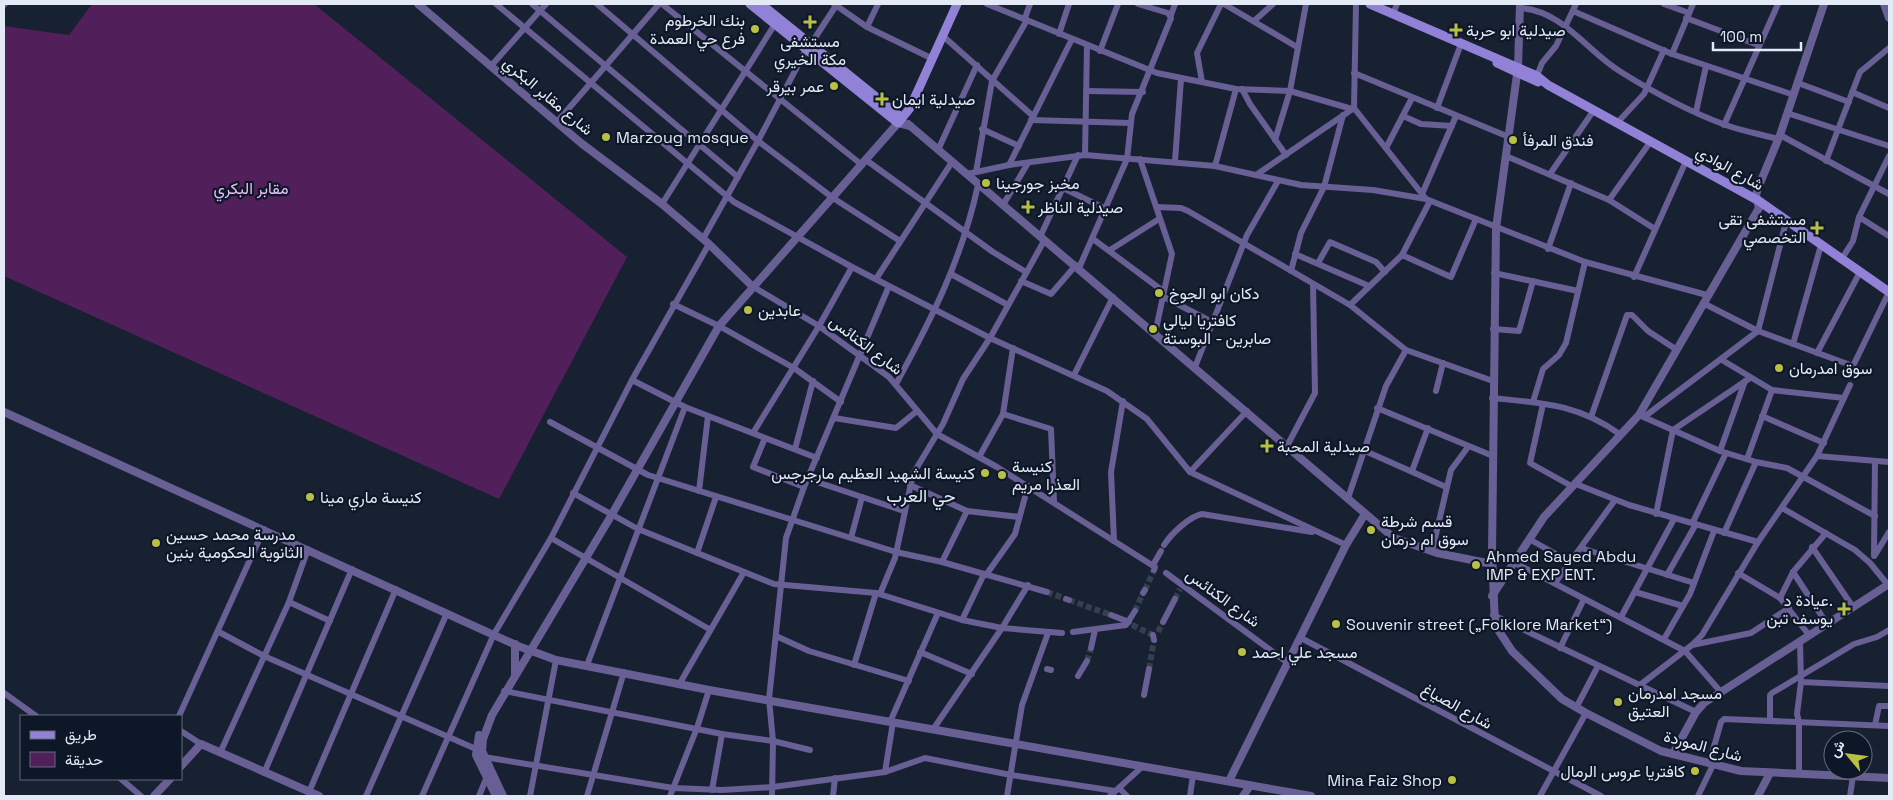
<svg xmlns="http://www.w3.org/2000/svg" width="1893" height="800" font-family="'Space Grotesk',Vazirmatn,sans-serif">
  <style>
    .green { fill: #51205b }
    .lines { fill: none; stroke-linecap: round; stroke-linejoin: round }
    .minor-tunnel { stroke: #363f4f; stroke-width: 6; stroke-dasharray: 6 3; stroke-linecap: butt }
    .minor { stroke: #685f94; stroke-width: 6 }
    .tertiary { stroke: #685f94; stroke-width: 8 }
    .secondary { stroke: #9182d7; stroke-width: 9 }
    .poi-dot { fill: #b9c046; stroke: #0e1727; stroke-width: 2 }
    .labels { text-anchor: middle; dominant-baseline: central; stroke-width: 4.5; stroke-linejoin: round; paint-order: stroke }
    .poi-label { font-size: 16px; fill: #e3eaf6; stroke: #0e1727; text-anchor: start }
    .street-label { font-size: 16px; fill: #e3eaf6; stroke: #0e1727 }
    .park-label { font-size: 16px; fill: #edbef7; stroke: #0e1727 }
    .neighbourhood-label { font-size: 18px; fill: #e3eaf6; stroke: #0e1727 }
  </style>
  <rect width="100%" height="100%" fill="#172132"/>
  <path class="green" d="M92 4H314L627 257 499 499 4 276V26L69 35Z"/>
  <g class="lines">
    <g class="minor-tunnel">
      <path d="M1145 590 1154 570"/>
      <path d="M1047 592 1066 599"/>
      <path d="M1175 599 1180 589"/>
      <path d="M1069 600 1111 615"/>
      <path d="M1135 611 1143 593"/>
      <path d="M1132 625 1153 635"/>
      <path d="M1158 632 1163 622"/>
      <path d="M1087 661 1091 648"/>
      <path d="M1149 669 1154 640"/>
    </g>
    <g class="minor">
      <path d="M496 4 734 202 852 267 990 338 1107 391 1147 419 1190 472 1346 545"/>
      <path d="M532 4 738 177"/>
      <path d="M597 4 758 141 833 198 900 241"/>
      <path d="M662 4 862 165"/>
      <path d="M834 4 867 27 933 59"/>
      <path d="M987 4 1157 73 1236 89 1290 91 1352 109"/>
      <path d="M1224 4 1297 47"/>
      <path d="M1356 4 1354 108 1426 199 1585 262 1707 295"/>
      <path d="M1664 4 1689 13"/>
      <path d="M4 5 5 4"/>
      <path d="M1520 8C1564 11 1586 51 1621 72 1653 92 1688 111 1723 124 1741 131 1760 134 1778 139"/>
      <path d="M1573 11 1672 54 1794 95"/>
      <path d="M1393 14 1397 4"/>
      <path d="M1171 15 1175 4"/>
      <path d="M1025 18 1030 4"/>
      <path d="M1686 18 1758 45"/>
      <path d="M1254 21 1273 4"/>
      <path d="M867 27 878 4"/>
      <path d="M1059 34 1069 4"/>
      <path d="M943 36 1033 116"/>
      <path d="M811 44 837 4"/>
      <path d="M1100 51 1118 4"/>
      <path d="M1672 54 1693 4"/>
      <path d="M491 66 546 4"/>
      <path d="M1354 73 1509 137"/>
      <path d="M1537 76 1542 63 1556 46 1576 4"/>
      <path d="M1202 82 1197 53 1221 4"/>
      <path d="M1798 83 1849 102"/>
      <path d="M1242 89 1250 104 1286 155"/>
      <path d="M1086 91 1143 92"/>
      <path d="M1852 92 1889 108"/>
      <path d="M1437 108 1461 44"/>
      <path d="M1696 112 1706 66"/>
      <path d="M1787 113 1889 146"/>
      <path d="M1403 116 1421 124 1452 126"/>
      <path d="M1031 120 1130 123"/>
      <path d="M557 122 659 4"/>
      <path d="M1617 123 1644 94 1664 50"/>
      <path d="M1724 125 1778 4"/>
      <path d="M982 129 1019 146"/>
      <path d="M1780 135 1889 194"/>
      <path d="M1275 140 1290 91 1306 4"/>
      <path d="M1386 148 1412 98"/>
      <path d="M938 150 977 65"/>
      <path d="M1085 155 1087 45"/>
      <path d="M1506 156 1609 200 1655 229"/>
      <path d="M1140 159 1172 254 1155 334"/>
      <path d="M866 160 993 252 1026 272"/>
      <path d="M1175 161 1181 79"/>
      <path d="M1826 161 1860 72 1889 48"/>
      <path d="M1009 165 1072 39"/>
      <path d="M1215 166 1236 89"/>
      <path d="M976 172 992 81 1027 20"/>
      <path d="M967 174 1009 165 1085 155 1215 166 1301 185 1373 190 1426 199"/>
      <path d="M1550 174 1594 110"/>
      <path d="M1256 175 1354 108"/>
      <path d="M1063 188 1106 209"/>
      <path d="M1422 194 1456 116"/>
      <path d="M1609 200 1651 141"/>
      <path d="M662 204 775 24"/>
      <path d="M1003 205 1028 163"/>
      <path d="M1157 207 1181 208 1188 211 1350 305 1406 350 1493 381"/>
      <path d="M1859 217 1889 236"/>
      <path d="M1040 237 1078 155"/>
      <path d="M703 239 758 141 806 50"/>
      <path d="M1093 239 1163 291"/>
      <path d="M1548 249 1571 183"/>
      <path d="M1110 250 1159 219"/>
      <path d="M1295 254 1369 286"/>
      <path d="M1402 255 1451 277 1476 219"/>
      <path d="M1841 260 1853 241 1859 217 1889 156"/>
      <path d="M1318 263 1330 242 1376 262 1385 272"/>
      <path d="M1079 268 1127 159 1132 114 1171 18 1168 13 1138 4"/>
      <path d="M1291 271 1301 233 1324 187 1343 115"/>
      <path d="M1494 273 1578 291"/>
      <path d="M951 274 1008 305"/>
      <path d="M1634 277 1686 161"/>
      <path d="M876 279 952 162"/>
      <path d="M1021 281 1051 294 1076 265"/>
      <path d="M752 286 819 326 889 377 937 434 997 467 1155 567 1154 570"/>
      <path d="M1162 296 1212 322"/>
      <path d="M1703 303 1758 331 1853 366 1889 292"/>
      <path d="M673 304 719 326 794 368 841 402"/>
      <path d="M1350 305 1402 255 1430 201"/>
      <path d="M1493 329 1519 331 1533 281"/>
      <path d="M1793 344 1821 245"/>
      <path d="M1817 353 1860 272"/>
      <path d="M1722 360 1772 390 1844 398"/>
      <path d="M1195 367 1247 235 1278 181"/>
      <path d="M1074 375 1113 297"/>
      <path d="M632 380 709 244"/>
      <path d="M896 384C932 318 962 259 978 185"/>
      <path d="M1436 391 1443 363"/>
      <path d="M1492 398C1543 403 1578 404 1621 435"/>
      <path d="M1533 402 1543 369 1559 355 1566 343 1585 262"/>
      <path d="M1543 404 1530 463 1573 487"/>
      <path d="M1377 408 1493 456"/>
      <path d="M1003 414 1051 429 1054 502"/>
      <path d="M1639 415 1720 451 1756 462 1787 468 1875 516"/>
      <path d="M1762 416 1824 443"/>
      <path d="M1591 417 1627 315H1632L1648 331 1677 350"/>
      <path d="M1644 417 1758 331 1786 222"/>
      <path d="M834 418 896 428 917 411"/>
      <path d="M550 422 648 475 896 552 942 562 1047 592"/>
      <path d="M753 433 819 326 852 267"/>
      <path d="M765 438 753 467 804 487"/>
      <path d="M1287 446 1315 393 1313 284"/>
      <path d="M795 449 813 381"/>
      <path d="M1363 450 1446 487"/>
      <path d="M1720 451 1745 381"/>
      <path d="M1817 456 1889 462"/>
      <path d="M979 457 1003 414 1013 348"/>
      <path d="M1747 459 1772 390"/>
      <path d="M1412 471 1428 428"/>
      <path d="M1190 472 1247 411"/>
      <path d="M808 479 904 511"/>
      <path d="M1576 484 1629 505 1758 542"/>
      <path d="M910 485 967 511 1019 517"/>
      <path d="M699 491 708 416"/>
      <path d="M573 493 638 529 774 584 876 593 962 620 1002 628 1062 633"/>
      <path d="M1348 498 1386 386 1406 350"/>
      <path d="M1782 508 1855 550 1870 563 1888 585"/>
      <path d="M1656 514 1673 430 1750 378"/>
      <path d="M1693 522 1726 453"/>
      <path d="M1724 533 1756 462"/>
      <path d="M551 538 709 629"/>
      <path d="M851 538 862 497"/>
      <path d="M1529 539 1570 562"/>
      <path d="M1114 541 1111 472 1123 401"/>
      <path d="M1164 545C1171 534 1190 516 1202 514L1312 532"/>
      <path d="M1812 547 1853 607"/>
      <path d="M1581 548 1694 583"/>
      <path d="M1432 551 1451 470 1468 447"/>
      <path d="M697 553 716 497"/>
      <path d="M1875 555 1889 532"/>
      <path d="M1874 556 1875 461"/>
      <path d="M942 562 967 511"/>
      <path d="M1515 563 1685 651 1720 691"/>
      <path d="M1153 565 1161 551"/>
      <path d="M1793 572 1827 624"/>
      <path d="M1166 573 1288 663"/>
      <path d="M1738 573 1780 598"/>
      <path d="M986 575 1015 534 1028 486"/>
      <path d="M1667 575 1696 524"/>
      <path d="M1555 583 1615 500"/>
      <path d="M1635 592 1683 606"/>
      <path d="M1143 593 1145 590"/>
      <path d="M880 594 895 558 913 474 943 424 963 379 990 338 1044 241"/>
      <path d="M1066 599 1069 600"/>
      <path d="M289 602 330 621"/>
      <path d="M1111 615 1129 622"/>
      <path d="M1493 615 1696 712"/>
      <path d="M1621 617 1674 519"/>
      <path d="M962 620 984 574"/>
      <path d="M1163 622 1175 599"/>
      <path d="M219 632 264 656 476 749"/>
      <path d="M1073 632 1126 625 1135 611"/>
      <path d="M1153 635 1154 640"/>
      <path d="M1809 635 1780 598 1793 572 1826 533"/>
      <path d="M776 636 809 651 909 681"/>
      <path d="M1301 638 1601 796"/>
      <path d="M1664 639 1690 594 1714 531"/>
      <path d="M1692 645 1702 635 1758 542 1817 456 1850 385"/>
      <path d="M1091 648 1095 630"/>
      <path d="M1560 648 1584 599"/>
      <path d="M920 652 972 674"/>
      <path d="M587 665 685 407"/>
      <path d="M854 665 876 593"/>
      <path d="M1047 669 1051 670"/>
      <path d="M1078 676 1087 661"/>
      <path d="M1801 682 1889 686"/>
      <path d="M680 683 744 572"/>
      <path d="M1640 685 1692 645 1751 633 1789 608"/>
      <path d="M504 691 722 734 773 741 810 750"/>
      <path d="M4 693 36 716"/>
      <path d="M1144 695 1149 669"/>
      <path d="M1576 708 1598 666"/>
      <path d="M179 716 264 529"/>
      <path d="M1770 721V695L1772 693 1854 644 1877 637 1889 630"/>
      <path d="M890 722 938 613"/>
      <path d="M1875 725 1879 706H1889"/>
      <path d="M934 728 1002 628 1028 585"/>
      <path d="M181 731 201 744"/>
      <path d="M220 753 289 602 308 549"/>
      <path d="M484 757 673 788 722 790 773 787 885 772 925 758 1011 775 1115 791"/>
      <path d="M1709 764 1721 722 1724 719 1889 726"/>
      <path d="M885 772 893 722"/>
      <path d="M264 773 352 569"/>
      <path d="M1799 774V722L1797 714 1801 682 1800 642"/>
      <path d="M121 779 141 796"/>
      <path d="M1119 788 1127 796"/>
      <path d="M712 790 722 734"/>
      <path d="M309 792 396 589"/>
      <path d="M366 796 447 613"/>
      <path d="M422 796 494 634 551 538 632 380 685 407 817 458"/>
      <path d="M479 796 486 779"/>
      <path d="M530 796 556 660"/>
      <path d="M587 796 624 672"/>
      <path d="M670 796 697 728 709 690"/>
      <path d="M772 796 773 741 769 699 786 538 804 487 889 286"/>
      <path d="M833 796 835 778"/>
      <path d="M1007 796 1022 705 1048 633"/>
      <path d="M1110 796 1143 766"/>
      <path d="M1190 796 1193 775"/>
      <path d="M1540 796 1586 713"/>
      <path d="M1698 796 1713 765"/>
      <path d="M1850 796 1853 776"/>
    </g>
    <g class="tertiary">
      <path d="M418 4 581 143 662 204 709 244 752 286"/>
      <path d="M1520 4 1518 67 1496 228 1492 553 1495 625 1512 651 1562 699 1586 713 1661 751 1741 771 1889 778"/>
      <path d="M1884 4 1889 18"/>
      <path d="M908 124 1394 538 1437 553 1492 564"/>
      <path d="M4 412 518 646 556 660 709 690 1311 796"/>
      <path d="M1492 596 1544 517 1639 415 1759 208 1756 195 1758 188 1780 135 1824 4"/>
      <path d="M515 644V675"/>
      <path d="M479 735 476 755 496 796"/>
      <path d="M1673 754 1696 712 1704 703 1889 584"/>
      <path d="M181 766 201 744 319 796"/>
      <path d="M1229 781 1346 545 1365 514"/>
      <path d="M154 796 170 779"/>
      <path d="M503 796 482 751 483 739 492 715 611 516 719 326 898 123 910 126"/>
      <path d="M1243 796 1250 786"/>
      <path d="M1758 796 1770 773"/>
    </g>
    <g class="secondary">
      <path d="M750 4 898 123 910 108 957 4"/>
      <path d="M761 4 902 118"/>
      <path d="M1370 4 1537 76 1548 85 1759 201 1889 292"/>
      <path d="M1497 63 1538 82"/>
    </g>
  </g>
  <g class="poi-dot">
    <path d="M807.5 14.5h5v5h5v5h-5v5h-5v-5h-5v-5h5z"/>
    <circle cx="755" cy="29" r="5"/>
    <path d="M1453.5 22.5h5v5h5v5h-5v5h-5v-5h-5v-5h5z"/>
    <circle cx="834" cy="86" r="5"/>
    <path d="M879.5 91.5h5v5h5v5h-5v5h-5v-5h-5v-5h5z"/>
    <circle cx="606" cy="137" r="5"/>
    <circle cx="1513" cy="140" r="5"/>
    <circle cx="986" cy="183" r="5"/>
    <path d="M1025.5 199.5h5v5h5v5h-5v5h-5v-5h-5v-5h5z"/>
    <path d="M1814.5 220.5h5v5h5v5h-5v5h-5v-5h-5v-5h5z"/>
    <circle cx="1159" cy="293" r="5"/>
    <circle cx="748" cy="310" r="5"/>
    <circle cx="1153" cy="329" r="5"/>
    <circle cx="1779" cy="368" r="5"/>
    <path d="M1264.5 438.5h5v5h5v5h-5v5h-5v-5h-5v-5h5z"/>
    <circle cx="985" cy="473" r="5"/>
    <circle cx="1002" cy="475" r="5"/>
    <circle cx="310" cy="497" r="5"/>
    <circle cx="1371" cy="530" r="5"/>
    <circle cx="156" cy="543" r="5"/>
    <circle cx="1476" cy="565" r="5"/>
    <path d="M1841.5 601.5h5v5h5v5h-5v5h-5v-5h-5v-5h5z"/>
    <circle cx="1336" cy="624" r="5"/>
    <circle cx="1242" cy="652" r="5"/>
    <circle cx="1618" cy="702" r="5"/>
    <circle cx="1695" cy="771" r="5"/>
    <circle cx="1452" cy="780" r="5"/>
  </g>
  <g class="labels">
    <g class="poi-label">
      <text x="745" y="20" text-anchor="end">بنك الخرطوم<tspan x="745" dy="18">فرع حي العمدة</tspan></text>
      <text x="1466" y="30">صيدلية ابو حربة</text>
      <text x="810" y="41" text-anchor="middle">مستشفى<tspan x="810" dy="18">مكة الخيري</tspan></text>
      <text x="824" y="86" text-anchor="end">عمر بيرقر</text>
      <text x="892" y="99">صيدلية ايمان</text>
      <text x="616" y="137">Marzoug mosque</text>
      <text x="1523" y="140">فندق المرفأ</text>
      <text x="996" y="183">مخبز جورجينا</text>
      <text x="1038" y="207">صيدلية الناظر</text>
      <text x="1806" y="219" text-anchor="end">مستشفى تقى<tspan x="1806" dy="18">التخصصي</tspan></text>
      <text x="1169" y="293">دكان ابو الجوخ</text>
      <text x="758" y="310">عابدين</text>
      <text x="1163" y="320">كافتريا ليالي<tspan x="1163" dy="18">صابرين - البوستة</tspan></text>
      <text x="1789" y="368">سوق امدرمان</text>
      <text x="1277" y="446">صيدلية المحبة</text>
      <text x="1012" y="466">كنيسة<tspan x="1012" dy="18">العذرا مريم</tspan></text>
      <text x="975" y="473" text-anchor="end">كنيسة الشهيد العظيم مارجرجس</text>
      <text x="320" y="497">كنيسة ماري مينا</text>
      <text x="1381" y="521">قسم شرطة<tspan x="1381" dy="18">سوق ام درمان</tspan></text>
      <text x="166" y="534">مدرسة محمد حسين<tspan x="166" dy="18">الثانوية الحكومية بنين</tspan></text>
      <text x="1486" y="556">Ahmed Sayed Abdu<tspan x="1486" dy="18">IMP &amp; EXP ENT.</tspan></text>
      <text x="1833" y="600" text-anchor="end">عيادة د.<tspan x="1833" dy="18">يوسف تبن</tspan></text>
      <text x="1346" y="624">Souvenir street („Folklore Market“)</text>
      <text x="1252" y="652">مسجد علي احمد</text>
      <text x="1628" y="693">مسجد امدرمان<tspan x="1628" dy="18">العتيق</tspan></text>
      <text x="1685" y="771" text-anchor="end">كافتريا عروس الرمال</text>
      <text x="1442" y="780" text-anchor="end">Mina Faiz Shop</text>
    </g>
    <g class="street-label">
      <text transform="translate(548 96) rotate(40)">شارع مقابر البكري</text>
      <text transform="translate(1730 168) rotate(29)">شارع الوادي</text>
      <text transform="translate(866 345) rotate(37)">شارع الكنائس</text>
      <text transform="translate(1223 598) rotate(36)">شارع الكنائس</text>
      <text transform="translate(1457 706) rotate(29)">شارع الصياغ</text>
      <text transform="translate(1703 746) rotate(15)">شارع الموردة</text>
    </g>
    <g class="park-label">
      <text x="251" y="188">مقابر البكري</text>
    </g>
    <g class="neighbourhood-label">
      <text x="921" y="495">حي العرب</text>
    </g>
  </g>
  <rect width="1893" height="800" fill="none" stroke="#e3eaf6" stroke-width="10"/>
  <rect x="20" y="715" width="162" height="65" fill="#0e1727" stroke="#636b7a"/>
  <rect x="30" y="731" width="25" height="8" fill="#9182d7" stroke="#636b7a"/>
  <text x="65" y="740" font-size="15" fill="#e3eaf6">طريق</text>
  <rect x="30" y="752" width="25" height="15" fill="#51205b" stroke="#636b7a"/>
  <text x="65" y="765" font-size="15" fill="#e3eaf6">حديقة</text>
  <g transform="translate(1848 755) rotate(299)"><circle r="24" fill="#0e1727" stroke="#636b7a"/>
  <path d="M0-4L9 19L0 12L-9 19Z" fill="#b9c046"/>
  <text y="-8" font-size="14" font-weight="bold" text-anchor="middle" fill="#e3eaf6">ش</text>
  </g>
  <path d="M1713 42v8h88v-8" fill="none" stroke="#e3eaf6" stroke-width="2.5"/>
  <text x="1720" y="42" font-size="15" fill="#e3eaf6" stroke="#0e1727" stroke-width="4" paint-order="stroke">100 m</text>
</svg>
